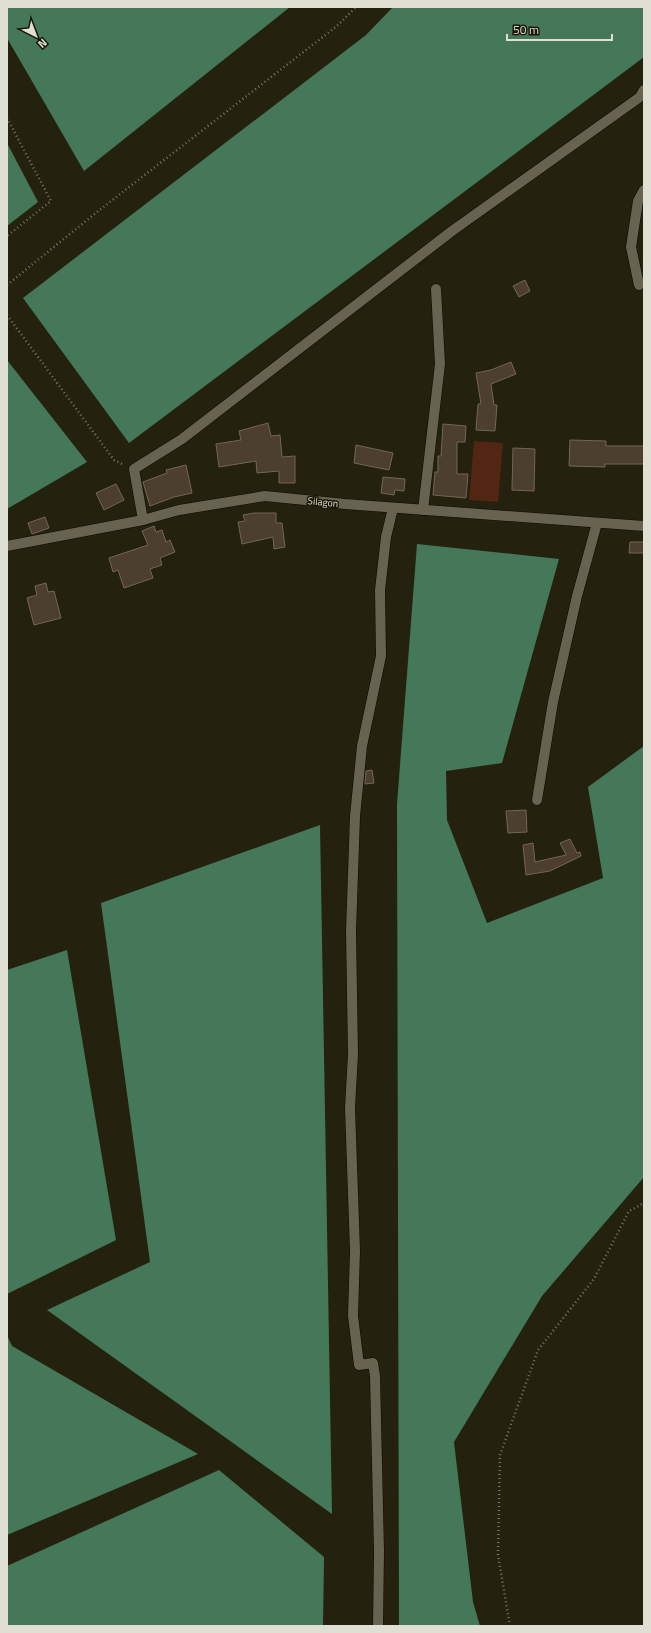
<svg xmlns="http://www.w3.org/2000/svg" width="651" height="1633" font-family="'Titillium Web',sans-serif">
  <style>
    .green { fill: #522613 }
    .water { fill: #457858 }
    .building { fill: #4c3f30; stroke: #746656 }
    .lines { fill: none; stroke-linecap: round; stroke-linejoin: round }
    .minor-casing { stroke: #0d0a00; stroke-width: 11 }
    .path { stroke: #767465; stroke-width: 2.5; stroke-dasharray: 1 3; stroke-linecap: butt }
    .minor { stroke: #676350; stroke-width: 10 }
    .labels { text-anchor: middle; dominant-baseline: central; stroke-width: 3; stroke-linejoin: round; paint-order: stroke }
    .street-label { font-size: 10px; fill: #e0dfd4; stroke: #1a1707 }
  </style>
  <rect width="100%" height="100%" fill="#24210f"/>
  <path class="green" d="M474 441 503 443 498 502 469 500Z"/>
  <g class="water">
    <path d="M7 7H290L84 171 7 38Z"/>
    <path d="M393 7H644V57L129 443 23 298 366 35Z"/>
    <path d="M7 143 38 202 7 226Z"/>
    <path d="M7 360 87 462 7 509Z"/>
    <path d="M417 544 559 559 502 763 446 771 447 820 487 923 603 878 588 787 644 746V1177L542 1296 454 1442 473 1602 480 1626H399L397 804Z"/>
    <path d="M320 825 332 1514 47 1310 150 1262 101 903Z"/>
    <path d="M67 950 116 1240 7 1294V970Z"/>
    <path d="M7 1335 12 1346 198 1454 7 1535Z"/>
    <path d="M219 1470 324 1557 323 1626H7V1566Z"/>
  </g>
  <g class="building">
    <path d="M525 280 530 291 519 297 513 286Z"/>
    <path d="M511 362 516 374 491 384 494 405H497L495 431 476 430 478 404H481L476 373 491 370Z"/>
    <path d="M268 423 271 436 280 435 282 457 295 456V483H279V471L257 473 256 461 219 467 216 444 241 440 239 431Z"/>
    <path d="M443 424 466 426 465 442H457V474H468L466 498 433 495 435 472H438V456H441Z"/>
    <path d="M570 440 606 441V446H644V464H605V467L569 466Z"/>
    <path d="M356 445 393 453 389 470 354 463Z"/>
    <path d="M513 448 535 449 534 491 512 490Z"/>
    <path d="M186 465 192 493 174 497 150 506 143 482 167 473 166 470Z"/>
    <path d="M383 477 405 479 404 491 395 490 394 495 381 493Z"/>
    <path d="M116 484 124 500 104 510 96 493Z"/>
    <path d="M254 513H276V523H282L285 547 274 549 273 537 242 544 238 522 245 521 243 515Z"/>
    <path d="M45 517 49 528 32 534 28 523Z"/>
    <path d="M154 526 156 532 162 530 166 542 170 540 175 552 160 558 162 565 150 569 153 578 124 588 118 570 113 572 109 558 148 545 142 531Z"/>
    <path d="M630 542H644V553H629Z"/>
    <path d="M46 583 48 592 54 591 61 618 34 625 27 598 37 595 35 586Z"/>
    <path d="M372 770 374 783 365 784 366 771Z"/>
    <path d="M526 810 527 832 508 833 506 811Z"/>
    <path d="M570 839 577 853 580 852 581 856 550 871 526 875 523 845 533 843 535 862 566 855 560 843Z"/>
  </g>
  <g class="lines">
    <defs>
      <g id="minor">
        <path d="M639 285 631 247 638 201 644 190"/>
        <path d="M423 510 440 364 436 289"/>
        <path d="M143 520 134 469 182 439 452 231 640 97 644 90"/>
        <path d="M7 546 143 520 179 510 265 496 345 504 644 526"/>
        <path d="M537 800 553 702 577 596 597 523"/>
        <path d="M378 1626 379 1551 375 1376 373 1363 359 1365 353 1316 355 1251 350 1108 353 1054 351 931 355 816 362 746 381 656 380 590 386 537 393 508"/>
      </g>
    </defs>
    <use href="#minor" class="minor-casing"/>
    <g class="path">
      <path d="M7 118 51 201 7 236"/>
      <path d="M7 285 97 212 337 26 356 7"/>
      <path d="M7 315 114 460 124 465"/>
      <path d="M510 1626 498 1555 500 1455 538 1350 594 1279 629 1211 644 1203"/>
    </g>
    <use href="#minor" class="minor"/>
  </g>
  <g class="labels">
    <g class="street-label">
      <text transform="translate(323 502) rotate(6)">Silagon</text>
    </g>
  </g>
  <rect width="651" height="1633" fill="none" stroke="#e0dfd4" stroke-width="16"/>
  <g transform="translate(36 36) rotate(138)" stroke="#1a1707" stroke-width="3" paint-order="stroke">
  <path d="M0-3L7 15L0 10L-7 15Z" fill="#e0dfd4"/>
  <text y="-6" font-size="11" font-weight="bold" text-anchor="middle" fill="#e0dfd4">N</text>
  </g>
  <path d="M507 34v6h105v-6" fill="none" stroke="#e0dfd4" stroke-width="2"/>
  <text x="513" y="34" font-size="12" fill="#e0dfd4" stroke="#1a1707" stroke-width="3" paint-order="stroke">50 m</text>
</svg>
